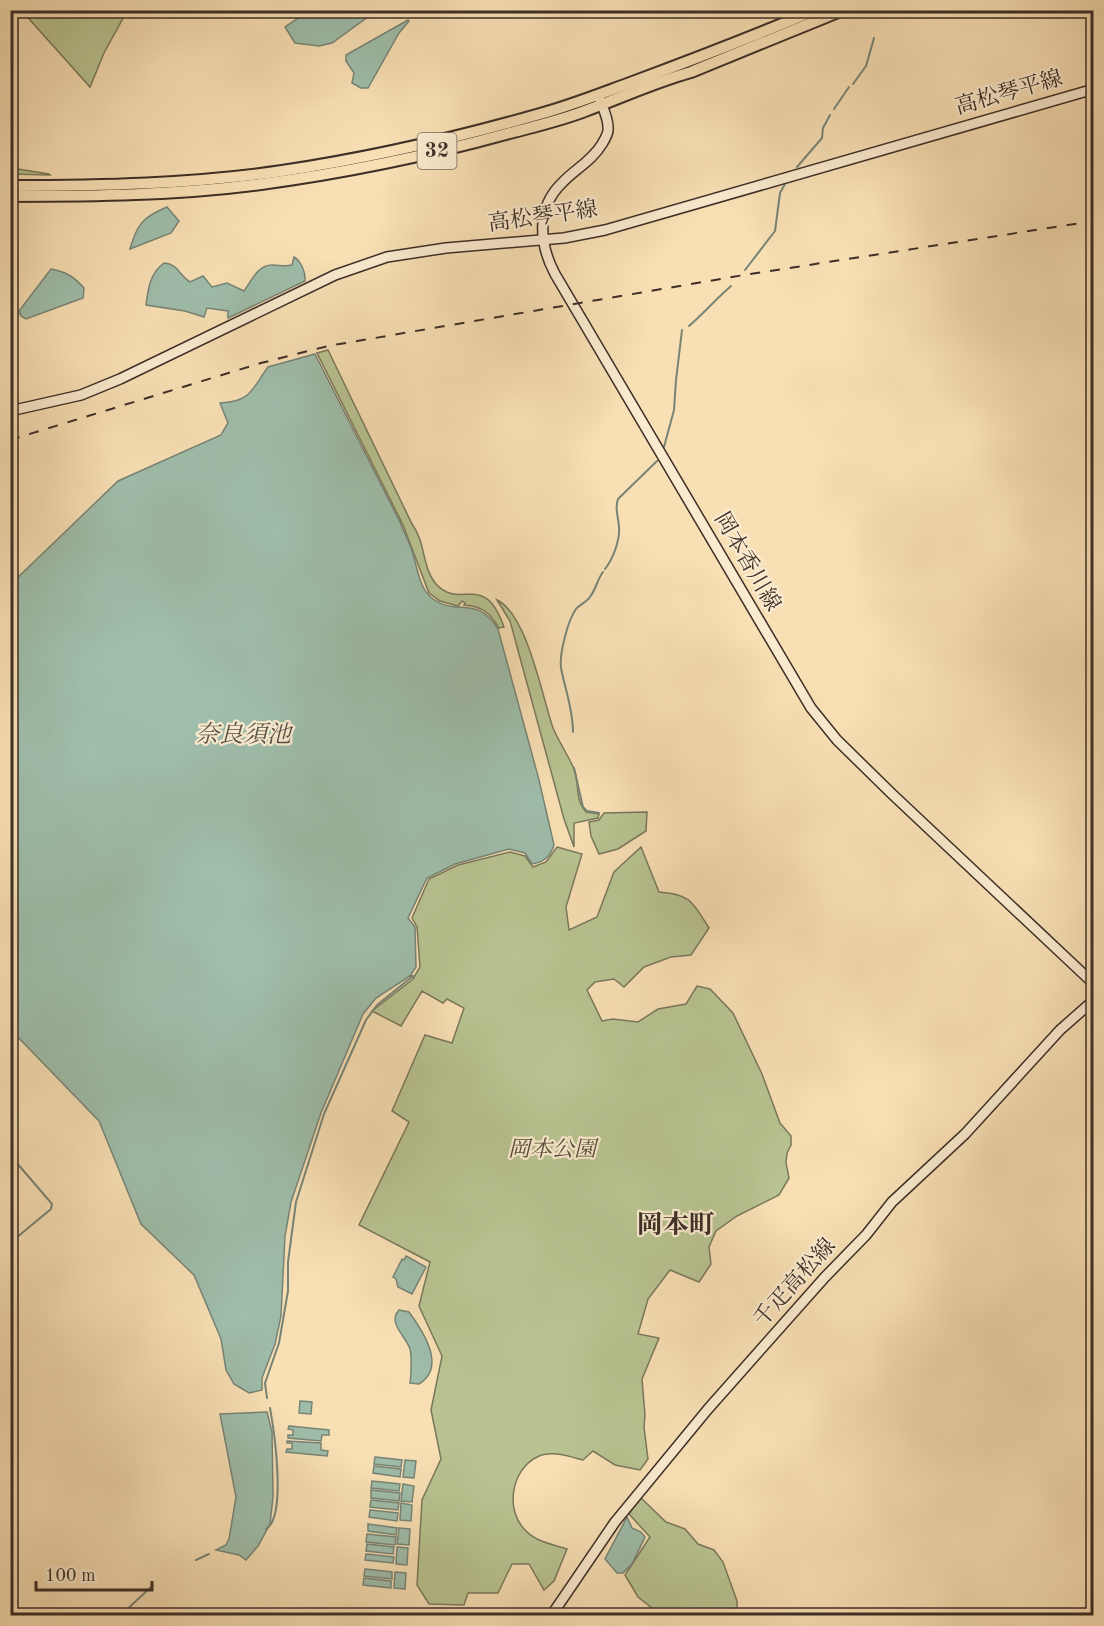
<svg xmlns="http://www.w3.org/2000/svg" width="1104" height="1626" font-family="'Old Standard TT','Noto Serif JP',serif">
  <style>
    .green { fill: #b8c391; stroke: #7a785c; stroke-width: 1.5 }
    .water { fill: #9ebdaa; stroke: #778476; stroke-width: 1.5 }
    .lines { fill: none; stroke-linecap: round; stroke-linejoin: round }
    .stream { stroke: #778476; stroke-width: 2 }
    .secondary-casing { stroke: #3d2e27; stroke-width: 12 }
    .trunk-casing { stroke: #3d2e27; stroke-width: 14 }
    .secondary { stroke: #faeace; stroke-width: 9 }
    .trunk { stroke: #f8dfb4; stroke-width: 10 }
    .rail { stroke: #3d2e27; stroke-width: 2; stroke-dasharray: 10 10; stroke-linecap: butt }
    .labels { text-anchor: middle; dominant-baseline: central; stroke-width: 4.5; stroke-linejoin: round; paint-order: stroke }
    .shield { fill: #faeace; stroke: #766659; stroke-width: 1.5 }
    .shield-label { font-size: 21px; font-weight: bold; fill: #3d2e27 }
    .street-label { font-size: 22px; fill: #3d2e27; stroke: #faeace }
    .park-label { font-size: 22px; font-style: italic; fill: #564c3c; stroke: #faeace }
    .water-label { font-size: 24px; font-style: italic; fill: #555248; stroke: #faeace }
    .quarter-label { font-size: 26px; font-weight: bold; fill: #3d2e27; stroke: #faeace }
  </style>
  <rect width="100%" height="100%" fill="#f8dfb4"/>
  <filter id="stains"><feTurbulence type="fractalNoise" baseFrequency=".00333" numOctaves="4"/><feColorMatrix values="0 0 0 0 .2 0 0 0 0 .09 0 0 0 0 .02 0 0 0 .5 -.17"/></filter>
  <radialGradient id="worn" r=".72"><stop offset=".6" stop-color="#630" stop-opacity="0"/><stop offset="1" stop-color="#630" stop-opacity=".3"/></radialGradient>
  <g class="green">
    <path d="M22 11H127L104 53 90 87Z"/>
    <path d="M11 168 49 174 50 175 11 174Z"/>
    <path d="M328 350 412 524C426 543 422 568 436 584 461 611 484 570 504 627L499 628C490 613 482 606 464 605L465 603 462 601 458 606 440 601 429 593 403 525 317 353Z"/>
    <path d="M497 600C527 614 542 696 553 728 559 742 568 755 574 769 580 783 574 799 586 812L599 814 598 818 574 823V847L564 819 510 621Z"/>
    <path d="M647 812 646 831 618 849 599 854 591 836 589 822 599 820 604 813Z"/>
    <path d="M557 847 582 854 566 907 569 930 597 917 614 872 641 847 659 892C691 894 693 903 709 928L691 955 671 957 644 967 624 987 614 979 595 982 587 990 602 1021 613 1019 638 1022 658 1009 686 1004 697 986 710 989 733 1013 762 1074 780 1123 791 1136V1145L787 1153 786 1163 789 1178 779 1195 737 1216 716 1231 709 1247 711 1264 699 1282 670 1270 648 1299 638 1334 659 1338 642 1379 645 1415 644 1427 648 1459 640 1470 615 1465 593 1451 583 1460C568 1456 551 1450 537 1457 511 1470 505 1510 525 1530 536 1542 552 1544 567 1549L554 1581 544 1590 529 1564H512L498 1593H468L464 1605 429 1604 417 1585 422 1500 441 1459 431 1410 442 1356 419 1306 430 1262 359 1225 409 1122 392 1111 425 1035 452 1043 464 1008 447 999 443 1003 422 991 401 1026 372 1011 413 979 420 967 417 927 412 918 429 879 458 865 510 852 525 856 533 867 546 862Z"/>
    <path d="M640 1497 666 1522 685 1529 698 1544 714 1550 723 1562 737 1601V1615H661L638 1597 625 1575 650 1537 629 1514Z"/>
  </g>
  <g class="water">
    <path d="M319 10H376V11L332 43 319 46 295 43 285 27 297 19Z"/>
    <path d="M408 20 409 21 399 33 368 88H361L352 83 354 73 346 61V55Z"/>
    <path d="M167 207 179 221 171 233 130 249C137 224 143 217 167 207Z"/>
    <path d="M294 257C301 261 306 273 305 281L228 318V311L207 308 204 317 185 311 146 305C148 289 150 273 164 263 178 264 179 275 190 282L203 276 212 287 227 283 244 291C252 280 258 265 272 265 279 265 285 267 292 265Z"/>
    <path d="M51 269C67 272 74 277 84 288L83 298 26 319 21 316 19 311Z"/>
    <path d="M315 354 400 522C403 531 408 539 411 548 417 563 418 589 433 599 458 617 476 594 498 629L539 780 554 845C550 857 544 862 532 864L525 853 509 849 455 864 427 878 408 918 415 927 416 967 410 976 376 998 363 1014 321 1113 291 1202 285 1236 281 1316 275 1344 262 1378V1390L249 1393 234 1384 226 1370 221 1339 194 1275 141 1224 99 1121 11 1030V579L14 581 118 481 221 435 228 423 220 403C251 402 252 389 268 367Z"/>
    <path d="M406 1256 426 1267 412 1294 398 1287 396 1279 393 1277 402 1259 404 1260Z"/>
    <path d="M399 1310 409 1312C423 1331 447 1367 419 1384L410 1383C411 1377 412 1356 410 1349 406 1336 387 1323 399 1310Z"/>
    <path d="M300 1401 312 1402 311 1414 299 1413Z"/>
    <path d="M267 1412 272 1432 273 1497 270 1524 258 1546 246 1560 239 1555 216 1550 226 1545 229 1539 236 1497 220 1414Z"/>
    <path d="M289 1426 329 1430V1435H322L321 1441 288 1438V1435H293V1430L288 1429Z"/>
    <path d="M287 1441 321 1443V1450L328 1451 327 1456 286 1452 287 1449H292V1443H287Z"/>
    <path d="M375 1457 402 1460 401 1467 374 1464Z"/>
    <path d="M405 1460 416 1461 414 1478 403 1477Z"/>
    <path d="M374 1466 401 1469 400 1477 373 1473Z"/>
    <path d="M372 1481 400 1484 399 1491 371 1488Z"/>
    <path d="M403 1484 414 1486 412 1502 401 1501Z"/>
    <path d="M371 1490 400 1493 399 1501 371 1498Z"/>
    <path d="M371 1500 399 1503 398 1510 370 1507Z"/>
    <path d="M401 1503 412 1505 411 1521 400 1520Z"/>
    <path d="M370 1510 398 1513 397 1521 369 1517Z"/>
    <path d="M627 1517 632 1528 641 1532 645 1537 632 1564 623 1573H617L605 1559Z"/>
    <path d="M368 1524 397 1528 396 1535 368 1531Z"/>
    <path d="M399 1528 410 1529 409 1545 397 1544Z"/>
    <path d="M367 1534 396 1537 395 1545 366 1542Z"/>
    <path d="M367 1544 394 1547 393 1554 366 1551Z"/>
    <path d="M397 1547 408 1548 407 1565 396 1564Z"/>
    <path d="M366 1554 394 1557 393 1563 365 1560Z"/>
    <path d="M365 1569 392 1572V1579L364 1576Z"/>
    <path d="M395 1572 406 1573 405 1589 394 1588Z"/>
    <path d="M364 1578 391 1581V1588L363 1585Z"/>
  </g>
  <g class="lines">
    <g class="stream">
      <path d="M853 84 866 66 874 38"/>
      <path d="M834 109 849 87"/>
      <path d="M797 167 822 138 823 128 830 115"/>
      <path d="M745 270 775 231 780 193 785 184"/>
      <path d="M689 326C704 313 716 299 731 286"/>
      <path d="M664 447 674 410 676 380 682 330"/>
      <path d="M605 569C613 559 620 540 619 528 619 517 614 510 618 499L657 461"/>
      <path d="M573 732C573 709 565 689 561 668 559 654 568 620 576 609 580 604 587 602 590 597 596 589 597 580 603 572"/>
      <path d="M574 768 583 807 587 811 599 813"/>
      <path d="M10 1155 52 1204 51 1209 10 1243"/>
      <path d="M267 1398 265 1383 279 1343 288 1291V1262L296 1202 324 1114 366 1020 377 1005 413 976H410"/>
      <path d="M266 1529C287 1517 274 1430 270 1408"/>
      <path d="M196 1560 209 1554"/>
      <path d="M120 1616 153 1585"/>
    </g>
    <defs>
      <g id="secondary">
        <path d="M600 100C603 108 608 118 608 127 609 133 605 139 602 144 592 161 575 169 562 183 536 208 539 244 555 274L811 708 837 740 891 793 1094 984"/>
        <path d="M10 411 81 395 120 379 335 275 387 257 446 248 564 238 605 230 1094 89"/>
        <path d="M551 1616 615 1522 708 1409 825 1277 866 1235 892 1202 965 1134 1060 1030 1094 1000"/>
      </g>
      <g id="trunk">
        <path d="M10 186C101 186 193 184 282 171 369 158 456 138 540 114 570 106 600 94 630 83 692 60 754 36 816 10"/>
        <path d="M10 196C94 196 178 195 261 184 343 173 426 156 506 134 532 127 559 121 585 111 620 98 655 82 691 72L843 10"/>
      </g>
    </defs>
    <use href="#secondary" class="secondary-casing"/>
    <use href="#trunk" class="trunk-casing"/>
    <use href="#secondary" class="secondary"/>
    <use href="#trunk" class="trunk"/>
    <path class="rail" d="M10 440 261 363 328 346 744 275 1094 221"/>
  </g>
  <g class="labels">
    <rect class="shield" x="417.5" y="133" width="39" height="36" rx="4.5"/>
    <g class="shield-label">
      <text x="437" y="151">32</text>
    </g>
    <g class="street-label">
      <text transform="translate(1009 93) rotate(-16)">高松琴平線</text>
      <text transform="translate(543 217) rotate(-8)">高松琴平線</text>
      <text transform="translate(747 562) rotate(60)">岡本香川線</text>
      <text transform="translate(795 1283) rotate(-48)">千疋高松線</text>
    </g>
    <g class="park-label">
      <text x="552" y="1150">岡本公園</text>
    </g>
    <g class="water-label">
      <text x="243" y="736">奈良須池</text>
    </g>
    <g class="quarter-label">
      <text x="676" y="1226">岡本町</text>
    </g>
  </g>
  <rect width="1104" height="1626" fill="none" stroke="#f8dfb4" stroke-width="36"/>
  <rect x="12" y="12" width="1080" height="1602" fill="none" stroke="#3d2e27" stroke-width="3"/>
  <rect x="18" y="18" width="1068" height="1590" fill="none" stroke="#3d2e27" stroke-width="1.5"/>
  <path d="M36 1581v9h116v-9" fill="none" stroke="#3d2e27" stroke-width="3"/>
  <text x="45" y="1581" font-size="18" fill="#3d2e27" stroke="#faeace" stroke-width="4.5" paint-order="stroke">100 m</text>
  <rect width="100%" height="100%" filter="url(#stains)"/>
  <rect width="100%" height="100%" fill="url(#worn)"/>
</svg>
